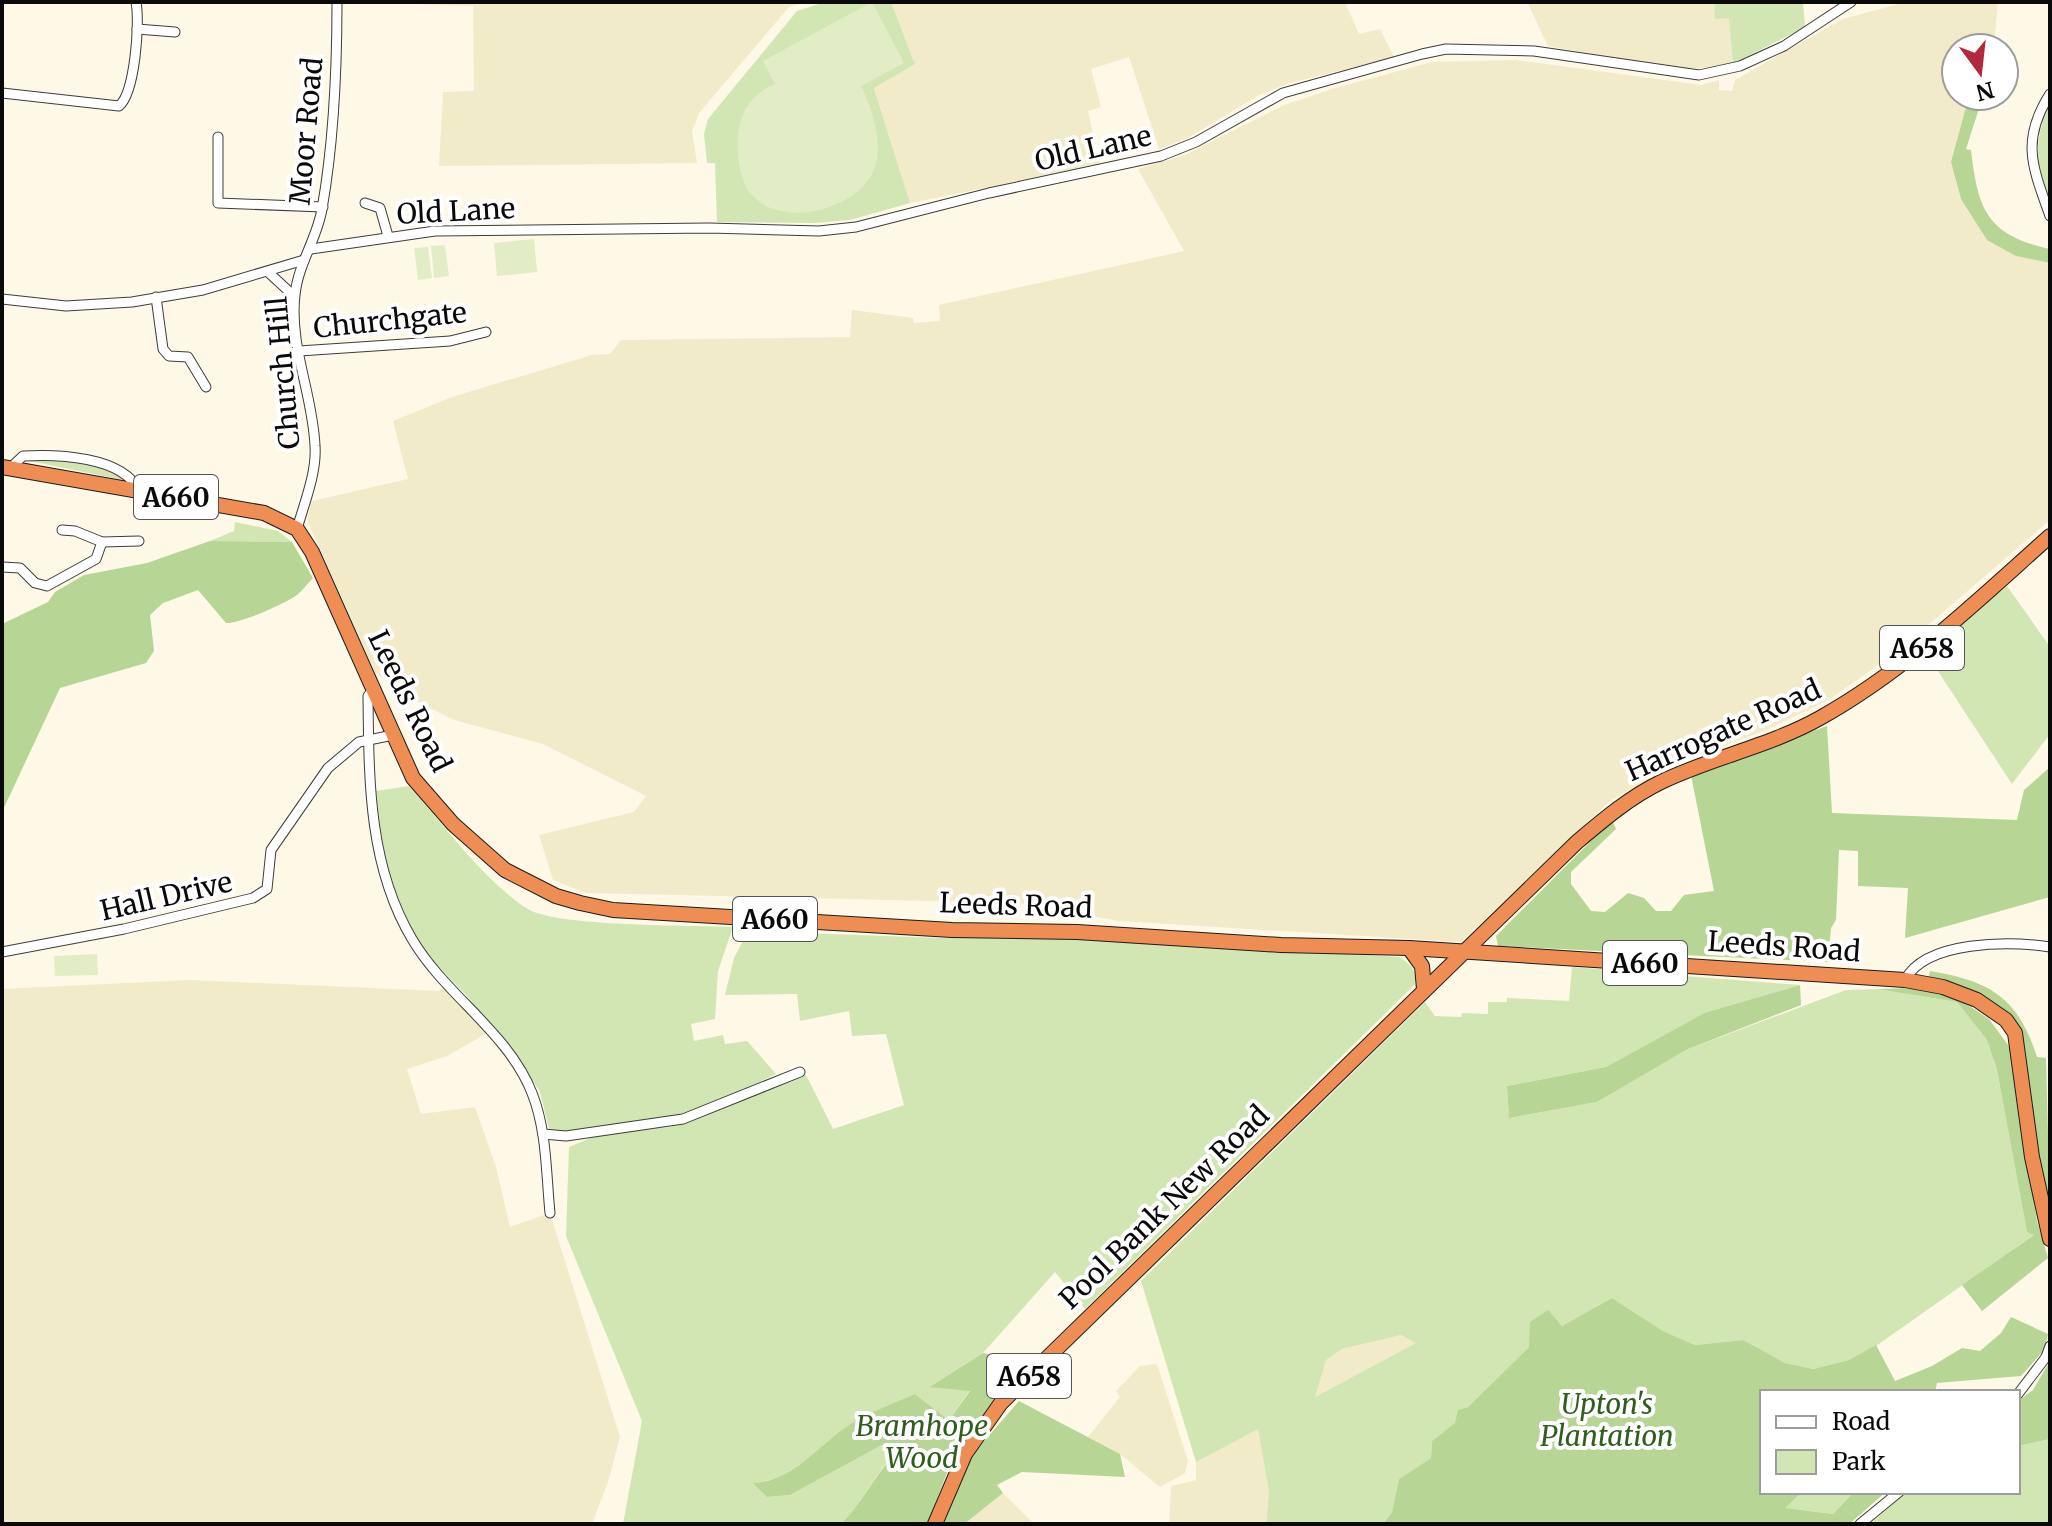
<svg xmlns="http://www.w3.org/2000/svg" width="2052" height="1526" font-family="Merriweather,serif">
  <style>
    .farmland { fill: #f2ebc9 }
    .green { fill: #d2e6b4; fill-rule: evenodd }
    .forest { fill: #b7d594 }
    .pitch { fill: #e3edc5 }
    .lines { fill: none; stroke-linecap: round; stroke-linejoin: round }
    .minor-casing { stroke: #3d3d3d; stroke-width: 11 }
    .highway-casing { stroke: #1b1b1b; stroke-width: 16 }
    .minor { stroke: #fff; stroke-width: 9 }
    .highway { stroke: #ee8e55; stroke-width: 14 }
    .labels { text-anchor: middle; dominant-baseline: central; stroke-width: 8; stroke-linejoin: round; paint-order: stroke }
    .shield { fill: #fff; stroke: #545454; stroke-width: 2 }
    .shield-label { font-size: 26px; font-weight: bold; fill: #0a0a0a }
    .street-label { font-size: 28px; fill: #0a0a0a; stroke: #fff }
    .park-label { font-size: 28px; font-style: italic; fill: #315d1e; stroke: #fff }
  </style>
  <rect width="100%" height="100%" fill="#fef8e7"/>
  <g class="farmland">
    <path d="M357 2H804L789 7 699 113 692 131 697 163 439 166 443 92 474 91 473 6Z"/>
    <path d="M891 2H1345L1359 34 1380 29 1394 57 1290 83 1261 94 1186 139 1159 149 1129 57 1091 69 1101 107 1088 111 1100 165 910 203 874 87 915 64Z"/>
    <path d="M1527 2H1714L1715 19 1729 17 1733 64 1690 69 1658 66 1548 46Z"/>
    <path d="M1906 2H1998L1995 35 1989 48H1956V96H1969L1951 162 1961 199 2016 256 2050 263V520L1897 652 1827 701 1766 730 1681 762 1611 800 1461 942 1119 921 1018 903 586 893 553 880 539 835 634 812 646 796 543 744 454 720 402 694 375 672 307 520 312 501 408 479 393 421 452 397 592 355 610 354 621 340 850 337 852 310 913 318 914 323 940 321 939 305 1184 251 1138 169 1185 155 1282 106 1335 88 1432 62 1517 60 1701 85 1719 80V90L1732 91 1735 80 1843 19Z"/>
    <path d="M189 980 439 991 444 986 489 1032 447 1056 407 1069 421 1114 475 1107 496 1167 510 1227 550 1213 620 1437 608 1482 592 1524H2V989Z"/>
    <path d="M1401 1335 1417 1343 1313 1398 1326 1360 1342 1349Z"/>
    <path d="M1157 1364 1188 1461 1185 1473 1160 1487 1120 1454 1088 1437 1120 1397 1116 1391 1140 1366Z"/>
    <path d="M1258 1428 1269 1492 1266 1524H1169L1171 1486 1196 1480V1462Z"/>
    <path d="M1003 1493 1034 1524H964V1522Z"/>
  </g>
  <g class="green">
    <path d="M825 2H891L915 64 874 88 910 203 850 220 814 223 717 222 715 163H707L704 134 708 119 797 11Z"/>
    <path d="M1714 2H1803L1805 27 1733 64 1729 18 1715 19Z"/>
    <path d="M2050 104V199C2034 164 2034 139 2050 104Z"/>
    <path d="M27 459C52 461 107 462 123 480L25 460Z"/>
    <path d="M235 522 278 531 292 542 210 541 234 531Z"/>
    <path d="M2007 586 2050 647V734L2012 784 1926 653Z"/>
    <path d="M409 786C442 823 487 884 528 909 557 927 692 925 733 927L718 971 715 1019 691 1024 694 1041 723 1035 725 1044 747 1041 776 1074 712 1105 675 1118 550 1133 540 1092 523 1066 468 997 418 946 403 916 384 869 376 791Z"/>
    <path d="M748 931 940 938 1065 937 1399 957C1412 965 1416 969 1415 984L1085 1309 1055 1272 983 1353 930 1386 970 1390 949 1420 915 1394C894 1403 871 1411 852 1423 821 1443 793 1481 754 1483L767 1497 790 1495 882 1445 893 1456C872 1477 862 1504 841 1524H623L642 1421 566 1236 569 1147 600 1134 671 1127 806 1075 833 1129 904 1105 886 1034 852 1036 849 1011 800 1021 797 994 725 995 734 958Z"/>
    <path d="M1572 967 1800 985 1704 1013 1606 1067 1507 1086 1509 1118 1597 1102 1688 1049 1846 990 1877 989 1957 1002 1987 1040 1997 1070 2027 1232 2035 1234 1876 1346 1849 1360 1815 1369 1784 1363 1743 1340 1695 1345 1663 1331 1612 1298 1562 1326 1548 1311 1529 1347 1468 1407 1458 1410 1456 1423 1432 1441 1431 1458 1399 1479 1392 1512 1383 1524H1266L1269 1492 1258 1429 1196 1462 1141 1281 1425 1002 1435 1016 1461 1017 1462 1013 1488 1014V1002H1507V998L1569 1001ZM1401 1335 1416 1343 1315 1397 1326 1360 1342 1349Z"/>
    <path d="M2050 1439V1524H1870L1907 1492H2018V1446Z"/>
    <path d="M1802 1492H1854L1833 1514 1784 1508Z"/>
  </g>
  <g class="forest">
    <path d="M1969 96H1983L1966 149 1971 150C1978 210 1987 235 2050 249V263L2016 256 1987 240 1961 199 1951 162Z"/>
    <path d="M210 541 292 542 313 578C307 584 301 593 294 597 282 605 238 624 226 623L198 590 163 603 150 615 154 651 146 663 60 688 2 812V624L48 602 55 592 84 575 147 563Z"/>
    <path d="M1827 726 1832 813 2017 820 2024 790 2050 767V897L1905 938 1908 888 1858 886V851L1839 850 1836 920 1831 928 1828 962 1498 946 1496 936 1612 820 1616 829 1571 872V884L1591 911 1605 912 1628 893 1644 898 1656 911H1671L1684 895 1714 891 1691 775Z"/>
    <path d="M1930 971C1991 981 2018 998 2037 1057L2046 1058 2050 1215 2036 1152 2020 1033 2006 1012 1928 980Z"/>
    <path d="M1800 985 1801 1005 1688 1049 1597 1102 1509 1118 1507 1086 1606 1067 1704 1013Z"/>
    <path d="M1913 988 1952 996 1971 1007 1989 1019 2011 1049 2037 1221 2048 1258 1982 1311 1962 1285 2034 1235 2027 1232 1997 1070 1987 1040 1957 1002 1877 989Z"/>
    <path d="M1612 1298 1663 1331 1695 1345 1743 1340 1785 1363 1814 1369 1849 1360 1876 1345 1895 1381 1932 1366 1962 1348 1980 1351 2001 1333 2011 1317 2048 1334 2044 1350 2021 1376 1937 1383 1935 1392H1762V1492H1802L1785 1508 1833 1514 1854 1492H1886L1849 1524H1383L1392 1512 1399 1479 1431 1458 1432 1441 1455 1423 1458 1410 1468 1407 1529 1347 1530 1322 1548 1310 1562 1326Z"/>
    <path d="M983 1353 1029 1362 958 1445 927 1524H841C862 1504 872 1478 893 1457L882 1445 790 1495 767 1497 753 1483C793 1482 820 1443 852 1423 871 1411 894 1403 915 1394L949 1420 970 1391 929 1387Z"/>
    <path d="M2050 1361V1439L2018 1446V1401L2033 1390Z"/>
    <path d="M1019 1401 1120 1454 1125 1477 1022 1472 997 1485 1003 1493 964 1524H940L966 1462Z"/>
  </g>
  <g class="pitch">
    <path d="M872 2 904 63 861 86C873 109 886 151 871 176 850 211 782 228 752 195 739 182 737 154 738 136 740 111 752 94 775 84L763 61Z"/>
    <path d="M534 239 537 272 497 276 494 243Z"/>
    <path d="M445 245 449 276 434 278 431 246Z"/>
    <path d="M428 247 432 278 418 280 414 248Z"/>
    <path d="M97 954 98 975 55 976 54 956Z"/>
  </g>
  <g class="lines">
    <defs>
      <g id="minor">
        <path d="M137 29 175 32"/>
        <path d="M2 93 119 106C135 93 140 23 136 2"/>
        <path d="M2050 94C2020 141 2033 168 2050 216"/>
        <path d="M218 137V203L323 207"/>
        <path d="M365 203 380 208 388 236"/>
        <path d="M311 249 435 231 709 228 819 231 856 227 989 193 1161 156 1196 142 1283 93 1422 54 1446 49 1534 51 1699 75 1740 66 1784 46 1851 2"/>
        <path d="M268 272 294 296"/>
        <path d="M156 297 163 349 169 356 188 357 206 387"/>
        <path d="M2 299 66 306 132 302 203 290 304 260"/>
        <path d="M299 351 450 341 486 332"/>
        <path d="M9 469 23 456C56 454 123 456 139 491"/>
        <path d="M297 529C304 504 317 472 315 446 313 395 289 346 295 295 298 264 317 239 322 209 334 141 337 71 337 2"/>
        <path d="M62 530 75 531 102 542 139 541"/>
        <path d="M2 567 20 568 35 583 47 586 96 559 102 542"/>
        <path d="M373 690 368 696C369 779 368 865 412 939 445 995 508 1032 532 1093 547 1131 546 1173 550 1213"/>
        <path d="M2 952 124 929 253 898 267 889 271 850 328 768 359 742 393 735"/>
        <path d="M1905 980C1926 940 2010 941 2050 947"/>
        <path d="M543 1134 566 1136 683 1119 800 1072"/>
        <path d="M2018 1394 2046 1357 2050 1346"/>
        <path d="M1860 1524 1899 1492"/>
      </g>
      <g id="highway">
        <path d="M2 467 264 513 297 529 312 552 413 778 453 824 505 870 556 896 580 903 613 910 952 930 1077 932 1281 945 1409 948 1905 980 1943 987 1977 1000 2006 1020 2015 1033 2032 1157 2050 1239"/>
        <path d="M1409 948 1422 966 1424 989"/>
        <path d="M935 1524 965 1454 1001 1403 1577 842C1603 820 1630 797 1661 782 1713 757 1770 746 1820 718 1906 670 1977 601 2050 536"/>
      </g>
    </defs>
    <use href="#minor" class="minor-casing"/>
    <use href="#highway" class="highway-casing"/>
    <use href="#minor" class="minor"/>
    <use href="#highway" class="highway"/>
  </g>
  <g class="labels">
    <g class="shield">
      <rect x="134" y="475" width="84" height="44" rx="6"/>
      <rect x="1880" y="626" width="84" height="44" rx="6"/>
      <rect x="733" y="897" width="84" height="44" rx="6"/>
      <rect x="1603" y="941" width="84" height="44" rx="6"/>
      <rect x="987" y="1354" width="84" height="44" rx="6"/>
    </g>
    <g class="shield-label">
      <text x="176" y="497">A660</text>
      <text x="1922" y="648">A658</text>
      <text x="775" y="919">A660</text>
      <text x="1645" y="963">A660</text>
      <text x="1029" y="1376">A658</text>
    </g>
    <g class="street-label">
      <text transform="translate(306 131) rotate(-85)">Moor Road</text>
      <text transform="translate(1093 148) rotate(-13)">Old Lane</text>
      <text transform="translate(456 211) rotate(-3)">Old Lane</text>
      <text transform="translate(390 320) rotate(-6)">Churchgate</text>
      <text transform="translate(283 373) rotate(-95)">Church Hill</text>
      <text transform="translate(410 701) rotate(64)">Leeds Road</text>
      <text transform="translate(1723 730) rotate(-24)">Harrogate Road</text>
      <text transform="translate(166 896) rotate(-13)">Hall Drive</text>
      <text transform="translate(1016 905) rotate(2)">Leeds Road</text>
      <text transform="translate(1784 946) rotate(4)">Leeds Road</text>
      <text transform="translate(1164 1207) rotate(-44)">Pool Bank New Road</text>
    </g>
    <g class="park-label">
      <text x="1607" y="1404">Upton's<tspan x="1607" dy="32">Plantation</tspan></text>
      <text x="922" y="1426">Bramhope<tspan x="922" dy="32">Wood</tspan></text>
    </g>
  </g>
  <rect width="2052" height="1526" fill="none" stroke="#0a0a0a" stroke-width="8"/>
  <rect x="1760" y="1390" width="260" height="104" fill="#ffffff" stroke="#9d9d9d" stroke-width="2"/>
  <rect x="1776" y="1416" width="40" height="12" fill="#ffffff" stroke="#9d9d9d" stroke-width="2"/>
  <text x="1832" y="1430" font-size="24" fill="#0a0a0a">Road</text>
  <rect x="1776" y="1450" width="40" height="24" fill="#d2e6b4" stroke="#9d9d9d" stroke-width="2"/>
  <text x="1832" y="1470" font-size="24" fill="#0a0a0a">Park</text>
  <g transform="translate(1980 72) rotate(165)"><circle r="38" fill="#ffffff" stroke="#9d9d9d" stroke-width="2"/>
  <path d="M0-6L14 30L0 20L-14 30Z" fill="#b2293b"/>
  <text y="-12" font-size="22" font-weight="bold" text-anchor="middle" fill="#0a0a0a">N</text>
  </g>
</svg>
